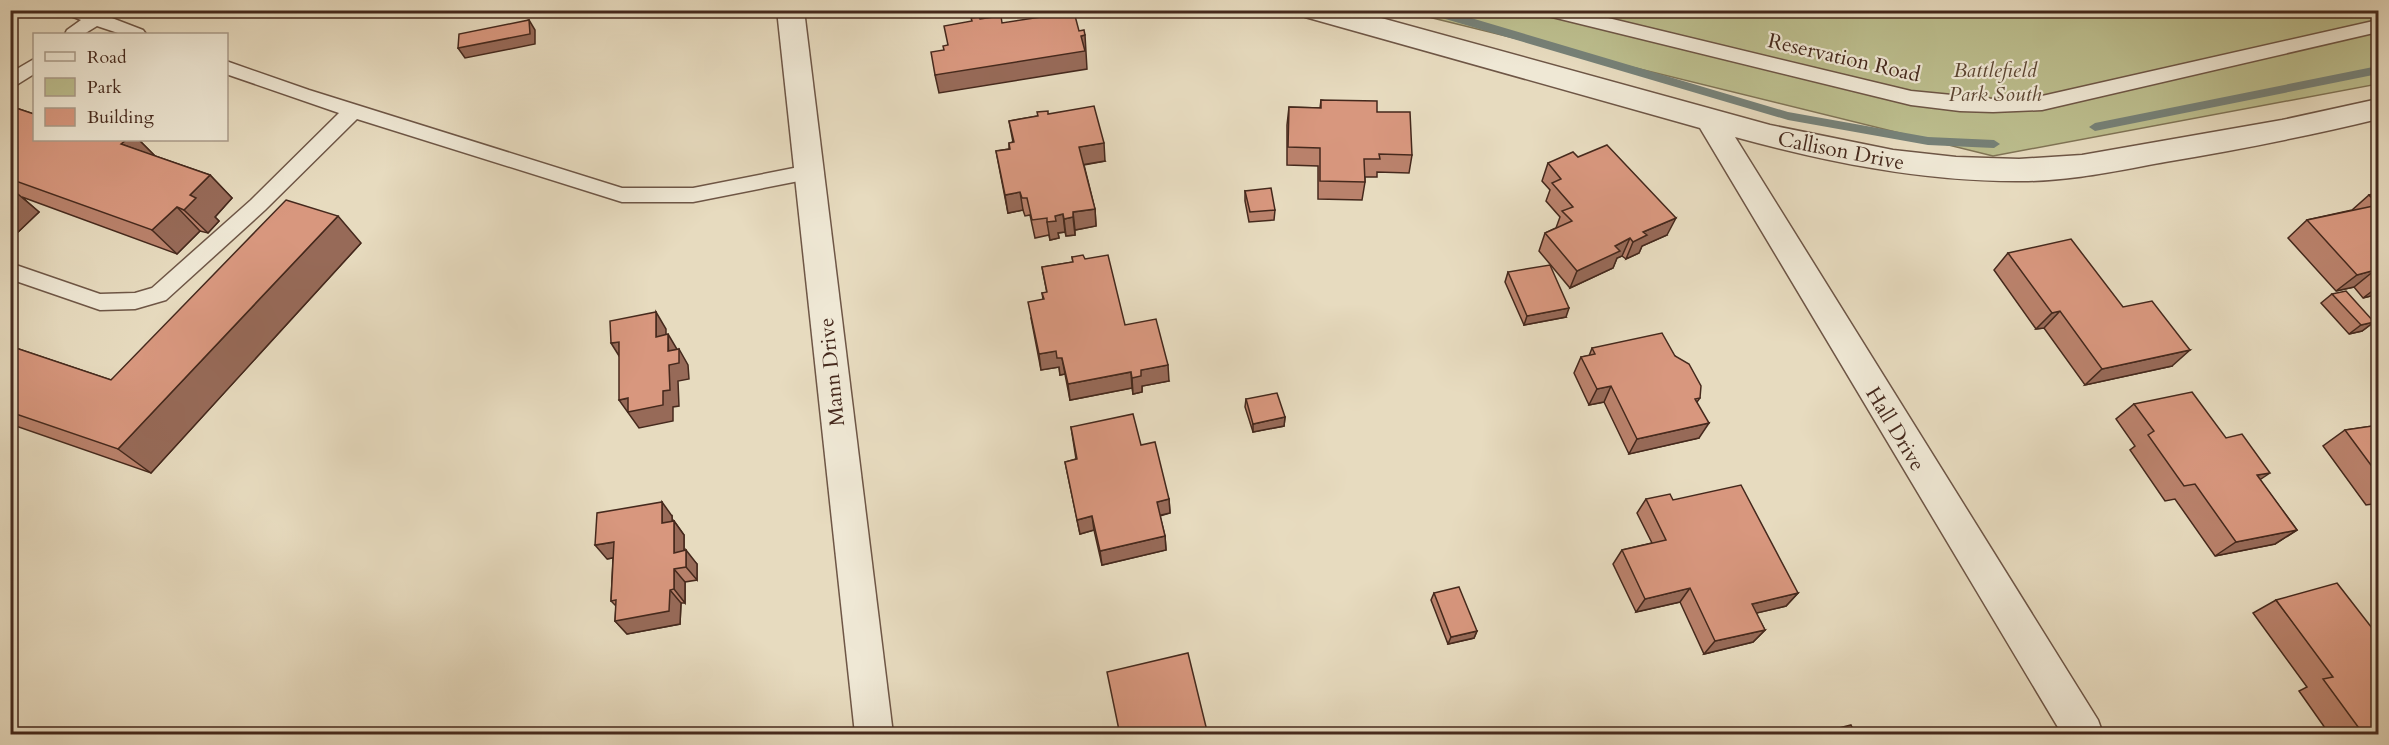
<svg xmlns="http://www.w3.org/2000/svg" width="2389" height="745" font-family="Cardo,serif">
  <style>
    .green { fill: #bcbe8e; stroke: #807456; stroke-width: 1.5 }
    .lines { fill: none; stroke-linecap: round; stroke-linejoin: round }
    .stream { fill: #768178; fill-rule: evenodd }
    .lane-casing { stroke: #6e5646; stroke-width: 3 }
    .street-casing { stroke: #6e5646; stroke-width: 3 }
    .lane { fill: #efe8d5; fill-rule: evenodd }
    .street { fill: #efe8d5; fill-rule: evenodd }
    .wall { fill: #ba826c; stroke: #45291d; stroke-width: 1.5 }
    .shaded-wall { fill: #976a58; stroke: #45291d; stroke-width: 1.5 }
    .building { fill: #d8977e; stroke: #45291d; stroke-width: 1.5 }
    .labels { text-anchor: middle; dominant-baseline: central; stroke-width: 4.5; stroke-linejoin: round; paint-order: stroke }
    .street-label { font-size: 21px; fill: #45291d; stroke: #efe8d5 }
    .park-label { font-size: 21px; font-style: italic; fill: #5d4734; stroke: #efe8d5 }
  </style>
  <rect width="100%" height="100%" fill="#e7dbbf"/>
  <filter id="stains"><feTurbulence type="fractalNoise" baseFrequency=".00333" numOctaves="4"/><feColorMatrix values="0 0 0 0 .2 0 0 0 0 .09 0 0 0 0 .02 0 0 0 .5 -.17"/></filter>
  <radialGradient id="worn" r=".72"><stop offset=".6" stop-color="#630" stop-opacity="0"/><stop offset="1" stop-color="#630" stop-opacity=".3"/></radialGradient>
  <path class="green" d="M1404 11H2378V84L1993 156Z"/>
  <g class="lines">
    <g class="stream">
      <path d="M1424 10H1444L1788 112 1928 137 1994 140 2000 144 1994 148 1928 145 1788 120 1425 13Z"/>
      <path d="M2378 66V74L2095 131 2089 127 2095 123Z"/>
    </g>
    <defs>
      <g id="lane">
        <path d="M64 10H91L143 30 146 34H121L97 26 84 34H65L67 30 81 20 66 14Z"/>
        <path d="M1540 10H1575L1911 91 1993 99 2042 96 2378 20V32L2042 110 1993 112 1960 111 1911 105 1548 16 1542 14Z"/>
        <path d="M34 59V74L10 89V73Z"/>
        <path d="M226 61 309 90 622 188H693L809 165 816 167 818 172 816 177 809 179 693 202H622L357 119 265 210 166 300 135 309 100 310 10 279V263L100 294 135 293 152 288 251 200 339 113 226 74Z"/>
      </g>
      <g id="street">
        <path d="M777 10H804L893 734H855Z"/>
        <path d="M1302 10H1352L1770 125 1893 150 1956 157 2019 159 2082 155 2282 120 2378 99V119C2308 136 2237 150 2165 162 2116 171 2067 182 2016 181 1920 181 1827 162 1735 137L2098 720 2103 734H2062L1700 128 1305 17Z"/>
      </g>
    </defs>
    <use href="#lane" class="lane-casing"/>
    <use href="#street" class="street-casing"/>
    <use href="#lane" class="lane"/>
    <use href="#street" class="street"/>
  </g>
  <g class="wall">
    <path d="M506 10H524L519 15Z"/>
    <path d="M1321 100 1377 112 1412 155 1409 173 1377 172V177H1365V182L1362 200 1318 199V166L1287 165V125L1289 107 1320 108Z"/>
    <path d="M10 106 111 140H139L155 156 210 175 232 198 215 217 219 221 208 233 200 231 177 254 22 197 39 212 16 234 10 232Z"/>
    <path d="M1048 114 1105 161 1084 165 1095 209 1096 226 1075 230V235L1066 236 1065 232 1058 233 1059 238 1050 240 1049 235 1035 238 1030 215 1025 216 1023 210 1008 213 996 151 1009 149V143L1013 142 1009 121Z"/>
    <path d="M1578 157 1667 235 1642 246 1639 253 1626 259 1622 256 1617 258 1613 268 1570 288 1539 251 1545 233 1556 228 1560 217 1546 201 1550 190 1542 181 1548 163Z"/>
    <path d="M1245 191 1275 210 1274 220 1249 222 1245 201Z"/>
    <path d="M2379 193V294L2363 298 2354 287 2336 291 2288 238 2307 220 2352 210 2369 195Z"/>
    <path d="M361 243 151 473 10 424V346L111 380Z"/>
    <path d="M2008 253 2123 307 2172 366 2085 385 2044 328 2036 329 1994 270Z"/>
    <path d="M1072 257 1085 259 1125 325 1169 381 1142 386V392L1133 394 1132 388 1070 400 1065 374 1060 375 1059 367 1041 370 1031 318 1043 299 1042 293H1047L1042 267 1073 262Z"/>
    <path d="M1508 272 1566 317 1524 325 1505 282Z"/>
    <path d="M2332 294 2374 322 2362 331 2349 334 2321 303Z"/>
    <path d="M1592 348 1675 356 1700 398 1697 402 1699 438 1629 454 1604 402 1589 405 1574 373 1581 357 1589 356Z"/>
    <path d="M1246 399 1285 417 1284 426 1253 432 1245 407Z"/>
    <path d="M2134 404 2260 480 2297 530 2275 544 2215 556 2175 499 2165 501 2130 450 2135 446 2116 419Z"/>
    <path d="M2379 425V503L2366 505 2323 446 2345 430Z"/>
    <path d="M1071 427 1141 445 1169 499 1170 513 1160 516 1165 536 1166 550 1102 565 1094 530 1080 534 1065 462 1076 459Z"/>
    <path d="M1646 499 1673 500 1798 593 1786 606 1756 613 1765 630 1753 642 1704 654 1680 602 1636 612 1613 564 1622 550 1652 543 1637 513Z"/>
    <path d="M672 516V521H674L684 535V551L697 564V580L685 582V603H681L680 624 627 634 615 621 616 606 611 601 613 558 607 559Z"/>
    <path d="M1434 593 1477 631 1474 638 1448 644 1431 600Z"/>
    <path d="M2276 600 2379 735H2330L2299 691 2307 687 2253 613Z"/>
  </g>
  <g class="shaded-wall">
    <path d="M516 10H524L519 15Z"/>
    <path d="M529 20 535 30V44L465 58 458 48Z"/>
    <path d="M1085 35 1087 69 939 93 935 75Z"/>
    <path d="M126 140H139L156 157 121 144Z"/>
    <path d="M1104 143 1105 161 1081 165 1079 147Z"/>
    <path d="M210 175 232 198 215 217 219 221 208 233 184 210 190 195Z"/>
    <path d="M12 189 39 212 16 234 10 229V190Z"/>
    <path d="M1020 192 1023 210 1008 213 1005 195Z"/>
    <path d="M177 207 200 231 177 254 152 230Z"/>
    <path d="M1095 209 1096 226 1075 230 1073 212Z"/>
    <path d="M1063 214 1065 232 1058 233 1059 238 1050 240 1047 222 1055 216Z"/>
    <path d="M338 216 361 243 151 473 118 449Z"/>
    <path d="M1073 217 1075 235 1066 236 1064 219Z"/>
    <path d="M1676 218 1667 235 1642 246 1639 253 1626 259 1633 242 1643 232Z"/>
    <path d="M1630 238 1622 256 1617 258 1613 268 1570 288 1577 271 1615 246Z"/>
    <path d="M2375 270 2354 287 2336 291 2357 275Z"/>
    <path d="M2379 286V294L2363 298Z"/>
    <path d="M1569 308 1566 317 1524 325 1527 316Z"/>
    <path d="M2060 311 2044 328 2036 329 2052 313Z"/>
    <path d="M656 312 666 329V353L656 337Z"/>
    <path d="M2374 322 2362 331 2349 334 2361 325Z"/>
    <path d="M668 334 678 351 679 349 688 365 689 379 678 381 679 406 673 407V421L639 428 619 400 663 391 669 365Z"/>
    <path d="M619 342 621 359 611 343Z"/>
    <path d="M2190 350 2172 366 2085 385 2102 369Z"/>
    <path d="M1056 351 1062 358 1065 374 1060 375 1059 367 1041 370 1039 354Z"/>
    <path d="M1168 365 1169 381 1142 386V392L1133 394 1132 378 1141 370Z"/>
    <path d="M1131 372 1132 388 1070 400 1068 384Z"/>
    <path d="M1611 386 1604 402 1589 405 1597 389Z"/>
    <path d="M1285 417 1284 426 1253 432V424Z"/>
    <path d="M1709 423 1699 438 1629 454 1637 439Z"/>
    <path d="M2270 473 2249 487 2257 475Z"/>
    <path d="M1169 499 1170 513 1157 516V502Z"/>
    <path d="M662 502 672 516 673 537 662 523Z"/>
    <path d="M1092 516 1094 530 1080 534 1077 520Z"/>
    <path d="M674 521 684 535V566L674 553Z"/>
    <path d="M2297 530 2275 544 2215 556 2236 542Z"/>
    <path d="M1165 536 1166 550 1102 565 1100 551Z"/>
    <path d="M614 542 626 555 607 559 595 545Z"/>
    <path d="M686 550 697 564V580L686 567Z"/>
    <path d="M674 569 685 582V603L674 589Z"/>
    <path d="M1690 588 1680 602 1636 612 1645 599Z"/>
    <path d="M670 590 681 603 680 624 627 634 615 621Z"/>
    <path d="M1798 593 1786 606 1740 617 1752 604Z"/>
    <path d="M1765 630 1753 642 1704 654 1715 641Z"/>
    <path d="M1477 631 1474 638 1448 644 1451 637Z"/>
  </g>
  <g class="building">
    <path d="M1074 12 1079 31 1084 30 1085 35 1081 36 1085 51 935 75 931 52 944 50 943 46 948 45 944 26 972 21 971 18 979 17 980 19 1001 16 1002 23Z"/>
    <path d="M529 20 530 34 458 48 459 34Z"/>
    <path d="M1321 100 1377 101V112H1410L1412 155 1379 154 1380 159H1364L1365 182 1320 181V148L1288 147 1289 107 1321 108Z"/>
    <path d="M10 106 34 114V140H126L121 144 210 175 190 195 196 198 184 210 177 207 152 230 10 179Z"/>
    <path d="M1094 106 1104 143 1079 147 1095 209 1073 212V217L1064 219 1063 214 1055 216 1056 221 1047 222V218L1032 220 1027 198H1022L1020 192 1005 195 996 151 1010 149 1009 143 1014 142 1009 121 1038 116 1037 112 1048 111V114Z"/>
    <path d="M1607 145 1676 218 1643 232 1647 235 1633 242 1630 238 1615 246 1620 251 1577 271 1545 233 1572 221 1562 211 1573 207 1552 183 1561 179 1548 163 1573 152 1578 157Z"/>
    <path d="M1271 188 1275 210 1250 212 1245 191Z"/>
    <path d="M2379 193V274L2375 270 2357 275 2307 220 2378 205 2369 195Z"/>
    <path d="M286 200 338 216 118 449 10 412V346L111 380Z"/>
    <path d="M2071 239 2123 307 2152 301 2190 350 2102 369 2060 311 2052 313 2008 253Z"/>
    <path d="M1083 255 1085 259 1108 255 1125 325 1156 319 1168 365 1141 370V376L1132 378 1131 372 1068 384 1062 358H1057L1056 351 1039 354 1028 302 1044 299 1042 293 1047 292 1042 267 1073 262 1072 257Z"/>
    <path d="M1550 265 1569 308 1527 316 1508 272Z"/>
    <path d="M2346 291 2374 322 2361 325 2332 294Z"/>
    <path d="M656 312V337L668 334V351L679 349V363L669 365 670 390 663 391V405L628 412V398L619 400V342L611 343 610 321Z"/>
    <path d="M1662 333 1675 356 1689 364 1701 386 1700 398 1695 399 1709 423 1637 439 1611 386 1597 389 1581 357 1595 354 1592 348Z"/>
    <path d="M2192 392 2226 438 2242 434 2270 473 2257 475 2297 530 2236 542 2195 484 2184 486 2148 435 2154 431 2134 404Z"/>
    <path d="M1277 393 1285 417 1253 424 1246 399Z"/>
    <path d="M1133 414 1141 445 1155 442 1169 499 1157 502 1165 536 1100 551 1092 516 1077 520 1065 462 1077 459 1071 427Z"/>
    <path d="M2379 425V476L2345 430Z"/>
    <path d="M1741 485 1798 593 1752 604 1765 630 1715 641 1690 588 1645 599 1622 550 1666 540 1646 499 1670 494 1673 500Z"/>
    <path d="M662 502V523L674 521V553L686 550V567L674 569V589L670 590 669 611 615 621 616 600 611 601 614 542 595 545 597 513Z"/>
    <path d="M2337 583 2379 637V735H2364L2323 679 2333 677 2276 600Z"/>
    <path d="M1459 587 1477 631 1451 637 1434 593Z"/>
    <path d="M1188 653 1208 735H1120L1107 672Z"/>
    <path d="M1851 725 1856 735H1812Z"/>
  </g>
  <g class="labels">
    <g class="street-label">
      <text transform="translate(1844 58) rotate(13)">Reservation Road</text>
      <text transform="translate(1841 151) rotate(11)">Callison Drive</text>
      <text transform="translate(832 372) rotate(-96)">Mann Drive</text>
      <text transform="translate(1895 429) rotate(59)">Hall Drive</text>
    </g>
    <g class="park-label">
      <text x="1995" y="70">Battlefield<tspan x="1995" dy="24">Park South</tspan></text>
    </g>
  </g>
  <rect width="2389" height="745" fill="none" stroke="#e7dbbf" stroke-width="36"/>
  <rect x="12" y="12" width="2365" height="721" fill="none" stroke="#45291d" stroke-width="3"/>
  <rect x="18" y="18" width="2353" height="709" fill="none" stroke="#45291d" stroke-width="1.5"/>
  <rect x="33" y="33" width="195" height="108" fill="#efe8d5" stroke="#ab9c8b" stroke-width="1.5"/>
  <rect x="45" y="52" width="30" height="9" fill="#efe8d5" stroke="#ab9c8b" stroke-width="1.5"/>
  <text x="87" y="63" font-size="18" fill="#45291d">Road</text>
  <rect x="45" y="78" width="30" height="18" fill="#bcbe8e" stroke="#ab9c8b" stroke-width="1.5"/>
  <text x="87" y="93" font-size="18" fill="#45291d">Park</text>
  <rect x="45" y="108" width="30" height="18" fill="#d8977e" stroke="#ab9c8b" stroke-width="1.5"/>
  <text x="87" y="123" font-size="18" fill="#45291d">Building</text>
  <rect width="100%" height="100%" filter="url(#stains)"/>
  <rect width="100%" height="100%" fill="url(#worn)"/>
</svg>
